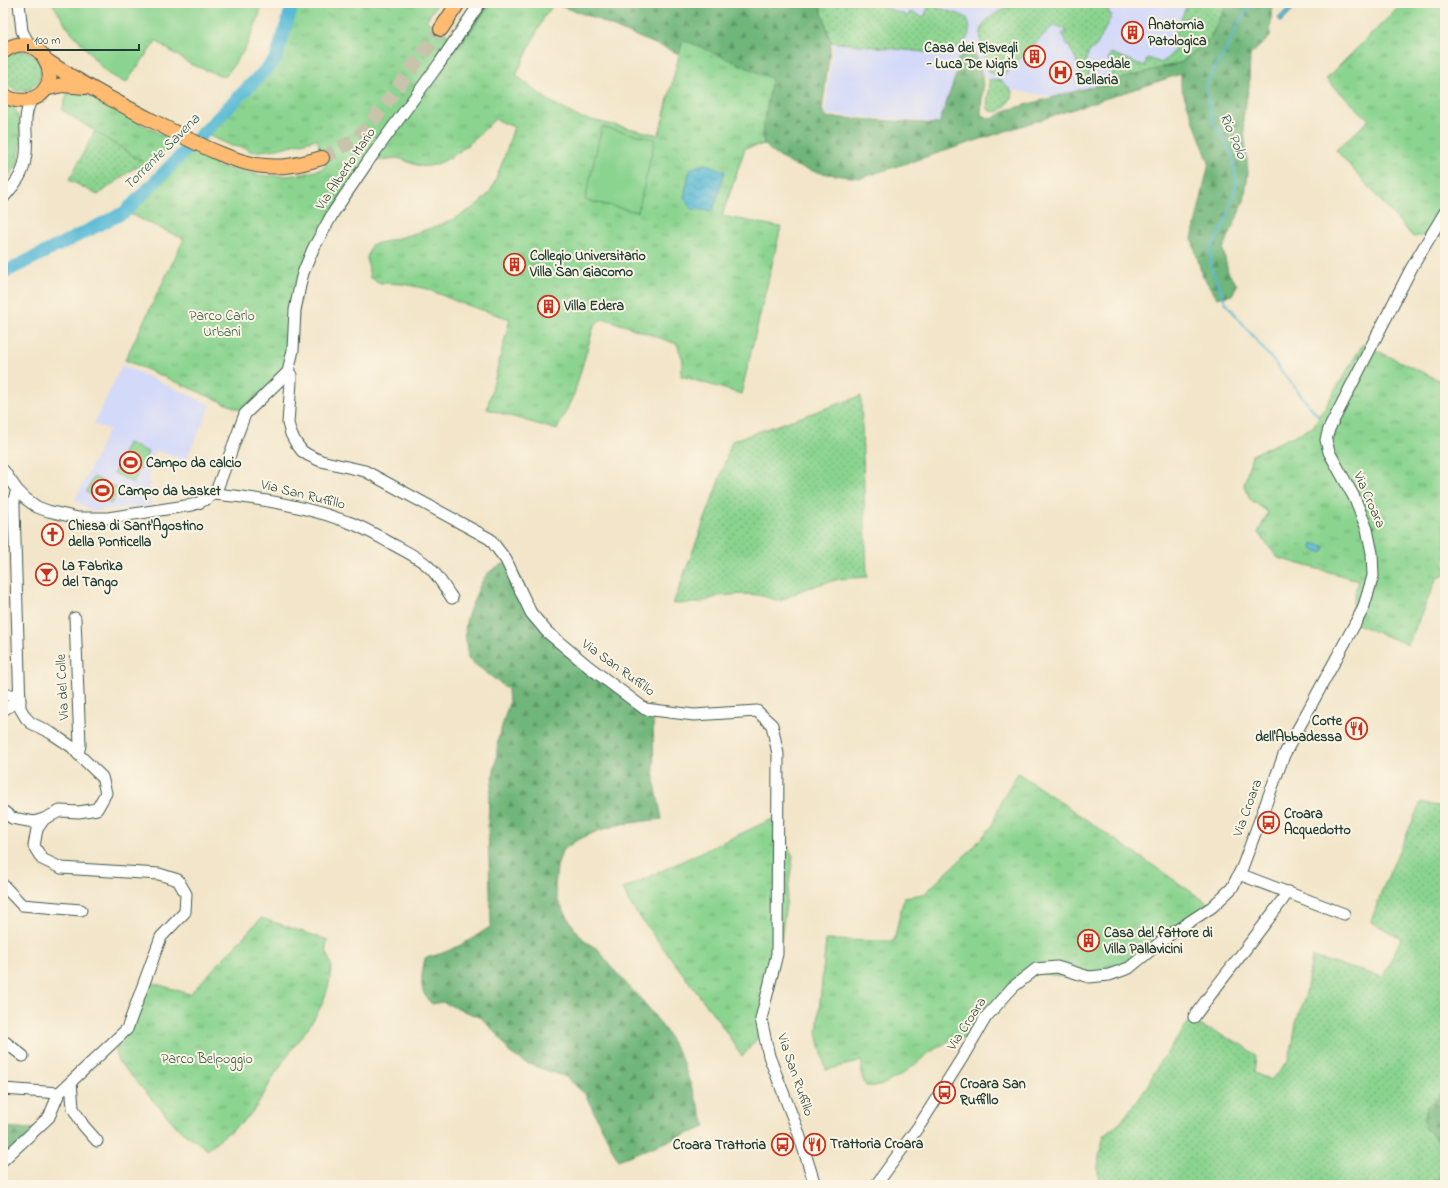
<svg xmlns="http://www.w3.org/2000/svg" width="1448" height="1188" font-family="'Indie Flower',sans-serif">
  <style>
    .built { fill: #d3d9f9 }
    .grass { fill: url(#grass-dots); stroke: #558862 }
    .forest { fill: url(#forest-firs); stroke: #487a57 }
    .park { fill: url(#park-tufts); stroke: #558862 }
    .pitch { fill: #8bd490; stroke: #558862 }
    .water { fill: url(#water-waves); stroke: #3c7c85 }
    .lines { fill: none; stroke-linecap: round; stroke-linejoin: round }
    .stream { stroke: #58bad6; stroke-width: 2 }
    .river { stroke: #58bad6; stroke-width: 13 }
    .major-tunnel { stroke: #c8c3ab; stroke-width: 14; stroke-dasharray: 14 7; stroke-linecap: butt }
    .minor-casing { stroke: #3f564a; stroke-width: 13 }
    .major-casing { stroke: #3f564a; stroke-width: 16 }
    .minor { stroke: #fff; stroke-width: 11 }
    .major { stroke: #ffbb71; stroke-width: 14 }
    .labels { text-anchor: middle; dominant-baseline: central; stroke-width: 4; stroke-linejoin: round; paint-order: stroke }
    .poi-label { font-size: 14px; font-weight: bold; fill: #1f3d34; stroke: #fcf5e5; text-anchor: start }
    .street-label { font-size: 14px; fill: #1f3d34; stroke: #fcf5e5 }
    .park-label { font-size: 14px; fill: #355b46; stroke: #fcf5e5 }
    .water-label { font-size: 15px; font-style: italic; fill: #2d5c5c; stroke: #fcf5e5 }
  </style>
  <defs>
    <pattern id="grass-dots" width="8" height="8" patternUnits="userSpaceOnUse"><rect width="8" height="8" fill="#8bd490"/><path d="M2 2h.1M6 6h.1" fill="none" stroke="#71ad76" stroke-width="1.8" stroke-linecap="round"/></pattern>
    <pattern id="forest-firs" width="22" height="20" patternUnits="userSpaceOnUse"><rect width="22" height="20" fill="#70b67a"/><path d="M5 1l3.5 6h-7zM16 11l3.5 6h-7z" fill="#5b9565"/></pattern>
    <pattern id="park-tufts" width="24" height="20" patternUnits="userSpaceOnUse"><rect width="24" height="20" fill="#8bd490"/><path d="M3 7l-1-3M5 7V3M7 7l1-3M15 17l-1-3M17 17v-4M19 17l1-3" fill="none" stroke="#71ad76"/></pattern>
    <pattern id="water-waves" width="16" height="10" patternUnits="userSpaceOnUse"><rect width="16" height="10" fill="#58bad6"/><path d="M0 5q4-4 8 0t8 0" fill="none" stroke="#4898ae"/></pattern>
  </defs>
  <rect width="100%" height="100%" fill="#fcf5e5"/>
  <filter id="ink" filterUnits="userSpaceOnUse"><feTurbulence type="fractalNoise" baseFrequency=".025" numOctaves="2"/><feDisplacementMap in="SourceGraphic" scale="8" xChannelSelector="R" yChannelSelector="G"/><feConvolveMatrix kernelMatrix="1 2 1 2 8 2 1 2 1" color-interpolation-filters="sRGB"/></filter>
  <filter id="wash" filterUnits="userSpaceOnUse"><feTurbulence type="fractalNoise" baseFrequency=".012" numOctaves="4" result="noise"/><feDisplacementMap in="SourceGraphic" scale="16" xChannelSelector="R" yChannelSelector="G"/><feGaussianBlur stdDeviation="0.9" result="paint"/><feColorMatrix in="noise" values="0 0 0 0 0 0 0 0 0 0 0 0 0 0 0 0 0 1.4 0 .05"/><feComposite in="paint" operator="in"/></filter>
  <g filter="url(#wash)">
    <rect width="100%" height="100%" fill="#f2e5c9"/>
    <g class="built">
      <path d="M820 3H1228L1182 62 1056 97 1005 89 960 63 939 123 825 114 833 43Z"/>
      <path d="M122 365 211 405 185 461 155 450 149 470 151 506 91 511 75 500 107 433 110 430 94 424Z"/>
    </g>
    <g class="grass">
      <path d="M819 3H883L881 6 908 16 910 12 924 17 929 5 961 15 967 18C976 37 960 49 943 54L831 42Z"/>
      <path d="M1017 3H1113L1108 13 1112 15 1097 45 1089 52 1086 59V65L1092 81 1083 84 1076 59 1062 34 1067 31C1063 28 1058 25 1053 26L1005 74 990 73C974 32 975 20 1017 3Z"/>
      <path d="M1188 3H1228L1210 38 1182 62 1108 83 1117 64 1108 60 1111 53 1144 66 1148 58 1161 63C1169 58 1175 50 1179 41L1173 37Z"/>
      <circle cx="21" cy="71" r="20"/>
      <path d="M991 79 1002 81 1012 91C1012 103 998 119 987 108L989 80Z"/>
      <path d="M95 131 146 164 131 170 98 195 69 180Z"/>
      <path d="M861 396 867 577 839 579 804 589 780 601 759 595 743 594 719 596 699 603 673 604 714 495 732 441Z"/>
      <path d="M1421 802 1445 808V1087L1438 1098 1427 1107 1425 1129 1440 1142 1445 1157 1444 1175 1433 1181 1432 1185H1100C1095 1169 1100 1151 1104 1135L1121 1122 1146 1088 1160 1062 1190 1021 1243 1045 1256 1056 1254 1073 1271 1080 1288 1061 1293 1043 1296 1022 1305 998 1312 957 1383 977 1401 938 1371 922 1382 890Z"/>
    </g>
    <g class="forest">
      <path d="M480 3H819L831 42 822 110 826 117 939 124 960 63 957 59 971 49C979 58 983 77 983 89 982 98 981 106 981 115L992 119 1007 110 1182 62 1210 38 1228 3H1272L1270 37 1250 55 1249 87 1243 118 1248 173 1244 201 1223 249 1228 272 1237 285 1232 295 1217 298 1202 275 1192 239 1209 163 1181 87V74L861 178C824 174 791 172 764 144L745 148 722 216 659 135 680 54 616 28 595 18 554 4 544 13 516 75 522 80 519 98C511 105 503 111 496 118 477 135 450 167 423 166 416 166 407 161 400 158L388 137Z"/>
      <path d="M512 561 541 624 653 714 654 779 662 819 622 824 600 830 577 840 562 851 557 867 555 887 558 901 576 931 586 942 599 950 612 968 648 1007 665 1030 680 1055 706 1127 618 1160 585 1094 566 1077 526 1063 510 1053 498 1035 481 1018 442 1002 432 1004C417 991 422 975 425 958 450 953 471 940 491 926L488 826 489 799 496 761 498 739 509 703 508 689 468 659C467 646 463 631 467 618 469 610 473 603 476 595 484 574 490 568 512 561Z"/>
      <path d="M1445 1087V1185H1432V1181L1444 1175 1445 1157 1440 1142 1425 1129 1424 1118 1427 1107 1438 1098Z"/>
      <path d="M3 1127 36 1129 3 1160Z"/>
    </g>
    <g class="park">
      <path d="M293 3H438L426 21 441 29 455 40 452 44 458 48 491 3H555L544 17 516 75 546 99 578 117 659 135 683 40 696 45 772 79 762 132 764 144 745 148 722 216 781 227 741 394 681 376 683 360 677 344 606 319 600 320 594 326 574 394 557 430 487 409 510 319 458 302 427 289 404 284 381 283 370 278 367 258 371 245C406 236 470 222 491 190 494 185 496 178 498 173 505 158 509 142 514 127L495 119C480 134 445 170 421 166 414 165 408 160 401 159 394 157 384 160 376 161L349 189 303 273 293 363 243 411 125 360 184 239 125 212 188 150 214 163 218 167C232 168 246 172 260 175 279 178 309 175 326 167L325 162 322 158 317 139 277 149 252 152 245 148 232 146 203 133 276 59Z"/>
      <path d="M1403 3H1445V239L1434 234 1413 237 1336 150 1369 120 1326 79Z"/>
      <path d="M68 92 84 94 174 141 170 147 146 164 62 110Z"/>
      <path d="M3 101C9 104 14 107 17 113 22 123 21 155 17 165 14 171 7 177 3 182Z"/>
      <path d="M1363 344 1445 383V575L1437 578 1408 645 1349 621 1358 580 1278 558 1258 533 1268 512 1250 499 1244 485 1252 455 1313 427Z"/>
      <path d="M1018 773 1212 906 1126 965 1085 979 1071 978 1039 973 1024 980 968 1038 952 1039 930 1052 903 1074 880 1086H866L862 1077V1061L826 1070 817 1033 826 940 894 941 904 897 924 894 972 849 992 826 1003 797Z"/>
      <path d="M772 819 793 856 781 939 765 1029 742 1057 721 1024 629 903 623 889Z"/>
      <path d="M261 918 328 940C323 952 330 955 331 966 331 978 328 989 324 999 314 1025 293 1045 279 1068 268 1084 261 1103 248 1117 236 1130 219 1136 208 1150L178 1128 117 1060 116 1043 146 981 190 994Z"/>
    </g>
    <g class="pitch">
      <path d="M52 3H263L258 19 245 49 225 77 190 64 156 41 126 83 107 73 96 61 83 45 68 28Z"/>
      <path d="M602 127 655 139 638 212 585 200Z"/>
      <path d="M128 443 148 452 133 483 114 473Z"/>
      <path d="M94 477 119 489 111 504 86 492Z"/>
    </g>
    <g class="water">
      <path d="M1290 6 1293 10 1281 22 1278 18Z"/>
      <path d="M705 164 725 171 713 211 691 209 684 197 690 169Z"/>
      <path d="M1313 543 1325 547 1323 553 1312 549Z"/>
    </g>
    <g class="lines">
      <g class="stream">
        <path d="M1253 3 1239 22 1225 53 1212 72 1206 87 1212 119 1232 154 1237 182 1226 222 1210 250 1211 267 1226 303 1318 416"/>
        <path d="M1445 1098 1441 1103 1445 1127"/>
        <path d="M1445 1185V1181"/>
      </g>
      <path class="river" d="M3 273 125 212 276 59 293 3"/>
    </g>
  </g>
  <g filter="url(#ink)">
    <g class="lines">
      <path class="major-tunnel" d="M322 158 353 141 366 130 441 29"/>
      <defs>
        <g id="minor">
          <path d="M19 3 22 31 30 46"/>
          <path d="M3 198C13 186 23 176 25 160 30 139 20 119 32 99"/>
          <path d="M288 372 293 350 295 310 301 281 303 273 313 249 333 213 369 160 439 64 480 3"/>
          <path d="M3 470 17 490 26 499 37 507 48 511 78 518H108L192 505C203 502 211 498 217 489L245 414 288 372 291 375V381L288 423 291 434 296 443 302 451 308 455 321 461 365 471 490 539 506 560 531 613 547 632 589 667 645 709 694 715 757 711 772 725 778 754 777 954 761 1019 769 1056 798 1131 815 1185"/>
          <path d="M214 494C260 498 305 506 348 522 363 527 378 536 392 544 405 551 418 557 428 566 438 575 445 588 452 598"/>
          <path d="M75 618 80 745 78 754"/>
          <path d="M3 695H20"/>
          <path d="M3 710 20 700"/>
          <path d="M3 811 12 818 34 822 44 819 60 811 79 812 97 809 106 793 102 777 78 754 72 747 51 733 31 723 26 718 20 708 14 508V499L17 490"/>
          <path d="M1239 874 1344 914"/>
          <path d="M3 885 22 905 81 910"/>
          <path d="M1194 1017C1224 975 1258 935 1288 892"/>
          <path d="M3 1041 5 1042 23 1056"/>
          <path d="M71 1082 73 1108 83 1125 97 1141"/>
          <path d="M3 1089 59 1093"/>
          <path d="M3 1160 49 1117 59 1093 127 1029 161 937 185 912 186 894 178 880 159 874 61 868 42 859 34 846 37 829 44 819"/>
          <path d="M876 1185 921 1123 962 1058 986 1017 1013 987 1036 969 1057 967 1089 977 1109 975 1129 968 1168 936 1212 907 1232 888 1242 868 1284 755 1363 609 1373 576 1372 553 1367 529 1354 497 1329 452 1326 440 1329 429 1412 267 1445 212"/>
        </g>
        <g id="major">
          <path d="M441 29 458 3"/>
          <path d="M3 52C40 23 72 88 29 100 20 102 10 100 3 94"/>
          <path d="M47 61C86 87 130 109 172 131 199 144 226 159 256 165 281 169 298 165 322 158"/>
          <path d="M45 89 62 85 85 87"/>
        </g>
      </defs>
      <use href="#minor" class="minor-casing"/>
      <use href="#major" class="major-casing"/>
      <use href="#minor" class="minor"/>
      <use href="#major" class="major"/>
    </g>
  </g>
  <defs>
    <symbol id="building-ring" viewBox="-11 -11 22 22"><circle r="9.5" fill="#fcf5e5" stroke="#c8321e" stroke-width="1.5"/><path d="M-4-6H4V6H1V3H-1V6H-4ZM-2.5-4.3h1.7v1.8h-1.7ZM.8-4.3h1.7v1.8H.8ZM-2.5-1h1.7V.8h-1.7ZM.8-1h1.7V.8H.8Z" fill="#c8321e"/></symbol>
    <symbol id="hospital-ring" viewBox="-11 -11 22 22"><circle r="9.5" fill="#fcf5e5" stroke="#c8321e" stroke-width="1.5"/><path d="M-5-5h3v3.5h4V-5h3V5h-3V1.5h-4V5h-3Z" fill="#c8321e"/></symbol>
    <symbol id="stadium-ring" viewBox="-11 -11 22 22"><circle r="9.5" fill="#fcf5e5" stroke="#c8321e" stroke-width="1.5"/><path d="M0-5a6.5 5 0 1 0 0 10a6.5 5 0 1 0 0-10ZM-3.5-1.8h7v3.6h-7Z" fill="#c8321e"/></symbol>
    <symbol id="church-ring" viewBox="-11 -11 22 22"><circle r="9.5" fill="#fcf5e5" stroke="#c8321e" stroke-width="1.5"/><path d="M-1.2-6h2.4v3.5h3.3v2.4h-3.3V6h-2.4V-.1h-3.3v-2.4h3.3Z" fill="#c8321e"/></symbol>
    <symbol id="bar-ring" viewBox="-11 -11 22 22"><circle r="9.5" fill="#fcf5e5" stroke="#c8321e" stroke-width="1.5"/><path d="M-6-5H6L.8 .8V4.5H3.5V6h-7V4.5H-.8V.8Z" fill="#c8321e"/></symbol>
    <symbol id="restaurant-ring" viewBox="-11 -11 22 22"><circle r="9.5" fill="#fcf5e5" stroke="#c8321e" stroke-width="1.5"/><path d="M-5-6h1v4h1v-4h1v4h1v-4h1v5L-1.5 .5V6h-2V.5L-5-1ZM5-6V6H3V1.5H1.5Q1.5-4 5-6Z" fill="#c8321e"/></symbol>
    <symbol id="bus-ring" viewBox="-11 -11 22 22"><circle r="9.5" fill="#fcf5e5" stroke="#c8321e" stroke-width="1.5"/><path d="M-5-6H5V4H4V6H2V4H-2V6H-4V4H-5ZM-3.5-4V0h7V-4ZM-3.5 1.2v1.5H-2V1.2ZM2 1.2v1.5H3.5V1.2Z" fill="#c8321e"/></symbol>
  </defs>
  <g fill-rule="evenodd">
    <use href="#building-ring" x="1120" y="20" width="25" height="25"/>
    <use href="#building-ring" x="1022" y="44" width="25" height="25"/>
    <use href="#hospital-ring" x="1048" y="60" width="25" height="25"/>
    <use href="#building-ring" x="502" y="252" width="25" height="25"/>
    <use href="#building-ring" x="536" y="294" width="25" height="25"/>
    <use href="#stadium-ring" x="118" y="450" width="25" height="25"/>
    <use href="#stadium-ring" x="90" y="478" width="25" height="25"/>
    <use href="#church-ring" x="40" y="522" width="25" height="25"/>
    <use href="#bar-ring" x="34" y="562" width="25" height="25"/>
    <use href="#restaurant-ring" x="1344" y="716" width="25" height="25"/>
    <use href="#bus-ring" x="1256" y="810" width="25" height="25"/>
    <use href="#building-ring" x="1076" y="928" width="25" height="25"/>
    <use href="#bus-ring" x="932" y="1080" width="25" height="25"/>
    <use href="#restaurant-ring" x="802" y="1132" width="25" height="25"/>
    <use href="#bus-ring" x="770" y="1132" width="25" height="25"/>
  </g>
  <g class="labels">
    <g class="poi-label">
      <text x="1148" y="25">Anatomia<tspan x="1148" dy="16">Patologica</tspan></text>
      <text x="1018" y="48" text-anchor="end">Casa dei Risvegli<tspan x="1018" dy="16">- Luca De Nigris</tspan></text>
      <text x="1076" y="64">Ospedale<tspan x="1076" dy="16">Bellaria</tspan></text>
      <text x="530" y="256">Collegio Universitario<tspan x="530" dy="16">Villa San Giacomo</tspan></text>
      <text x="564" y="306">Villa Edera</text>
      <text x="146" y="463">Campo da calcio</text>
      <text x="118" y="491">Campo da basket</text>
      <text x="68" y="526">Chiesa di Sant'Agostino<tspan x="68" dy="16">della Ponticella</tspan></text>
      <text x="62" y="566">La Fabrika<tspan x="62" dy="16">del Tango</tspan></text>
      <text x="1342" y="721" text-anchor="end">Corte<tspan x="1342" dy="16">dell'Abbadessa</tspan></text>
      <text x="1284" y="814">Croara<tspan x="1284" dy="16">Acquedotto</tspan></text>
      <text x="1104" y="933">Casa del fattore di<tspan x="1104" dy="16">Villa Pallavicini</tspan></text>
      <text x="960" y="1084">Croara San<tspan x="960" dy="16">Ruffillo</tspan></text>
      <text x="830" y="1144">Trattoria Croara</text>
      <text x="766" y="1145" text-anchor="end">Croara Trattoria</text>
    </g>
    <g class="street-label">
      <text transform="translate(346 169) rotate(-56)">Via Alberto Mario</text>
      <text transform="translate(303 495) rotate(14)">Via San Ruffillo</text>
      <text transform="translate(1369 500) rotate(66)">Via Croara</text>
      <text transform="translate(618 668) rotate(36)">Via San Ruffillo</text>
      <text transform="translate(63 687) rotate(-93)">Via del Colle</text>
      <text transform="translate(1248 808) rotate(-70)">Via Croara</text>
      <text transform="translate(967 1024) rotate(-57)">Via Croara</text>
      <text transform="translate(795 1075) rotate(71)">Via San Ruffillo</text>
    </g>
    <g class="park-label">
      <text x="222" y="316">Parco Carlo<tspan x="222" dy="16">Urbani</tspan></text>
      <text x="207" y="1059">Parco Belpoggio</text>
    </g>
    <g class="water-label">
      <text transform="translate(1233 136) rotate(67)">Rio Polo</text>
      <text transform="translate(162 152) rotate(-45)">Torrente Savena</text>
    </g>
  </g>
  <rect width="1448" height="1188" fill="none" stroke="#fcf5e5" stroke-width="16"/>
  <path d="M28 44v6h111v-6" fill="none" stroke="#1f3d34" stroke-width="2"/>
  <text x="34" y="44" font-size="12" fill="#1f3d34" stroke="#fcf5e5" stroke-width="3" paint-order="stroke">100 m</text>
</svg>
